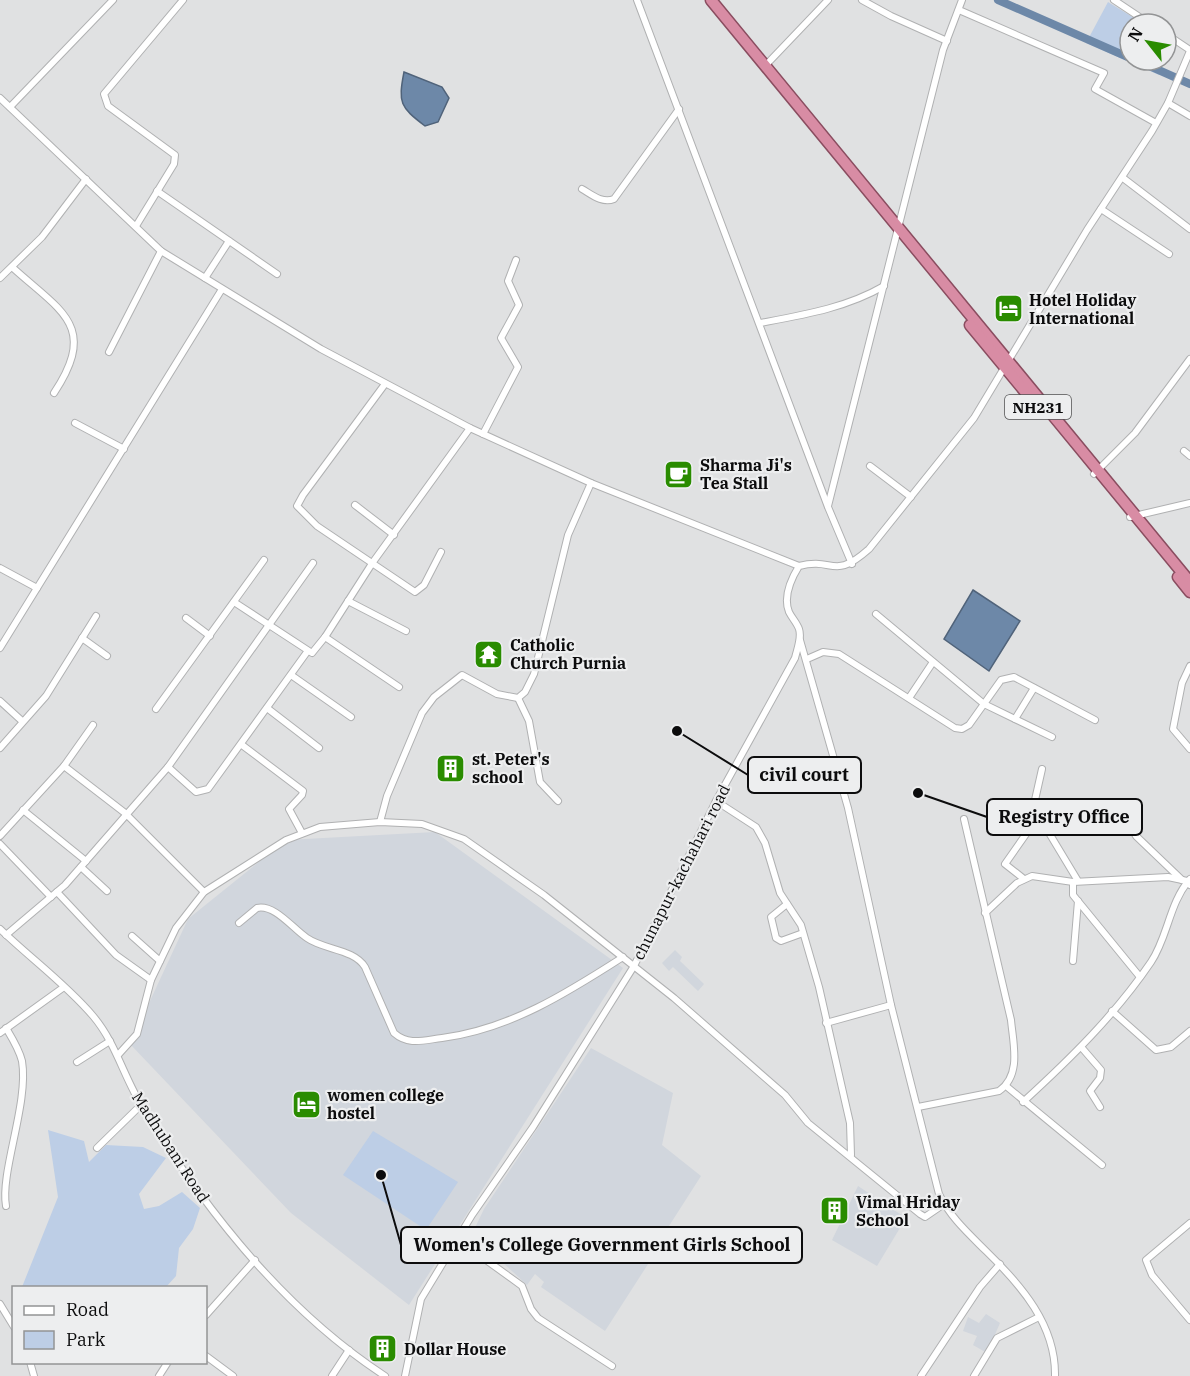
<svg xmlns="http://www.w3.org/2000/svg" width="1190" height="1376" font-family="'IBM Plex Serif',serif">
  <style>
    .built { fill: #d1d6dd }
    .green { fill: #bdcee6 }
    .water { fill: #6d88a8; stroke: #50637a; stroke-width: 1.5 }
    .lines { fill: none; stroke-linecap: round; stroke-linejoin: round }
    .canal { stroke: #6d88a8; stroke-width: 8 }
    .minor-casing { stroke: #b0b1b2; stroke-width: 8 }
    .trunk-casing { stroke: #8a4d60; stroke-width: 13 }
    .minor { stroke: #fff; stroke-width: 6 }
    .trunk { stroke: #d88ca4; stroke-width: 10 }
    .labels { text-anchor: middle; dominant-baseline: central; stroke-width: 4.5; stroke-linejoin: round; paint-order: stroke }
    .shield { fill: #edeeef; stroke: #505051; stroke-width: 1.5 }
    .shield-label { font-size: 15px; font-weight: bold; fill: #0c0c0d }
    .poi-label { font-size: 16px; font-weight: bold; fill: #0c0c0d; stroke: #edeeef; text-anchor: start }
    .street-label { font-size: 16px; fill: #0c0c0d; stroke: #edeeef }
    .leader { fill: none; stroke: #0c0c0d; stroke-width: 2 }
    .callout-dot { fill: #0c0c0d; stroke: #edeeef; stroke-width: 2 }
    .callout { fill: #edeeef; stroke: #0c0c0d; stroke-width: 2 }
    .callout-label { font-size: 18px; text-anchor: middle; font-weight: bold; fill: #0c0c0d }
  </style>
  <rect width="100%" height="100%" fill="#e0e1e2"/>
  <g class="built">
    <path d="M435 832 623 968 409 1305 291 1213 130 1044 188 919 286 840Z"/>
    <path d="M675 950 682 957 680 961 704 984 698 991 673 967 669 971 662 963Z"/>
    <path d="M591 1048 673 1093 662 1145 701 1176 669 1226 668 1233 605 1331 541 1287 544 1282 535 1274 527 1285 472 1234 484 1209Z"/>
    <path d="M858 1186 906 1218 877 1266 832 1240Z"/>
    <path d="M986 1314 1000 1323 987 1353 973 1345 977 1336 963 1331 968 1317 979 1323Z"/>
  </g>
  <g class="green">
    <path d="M1108 2 1144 24H1130V60H1165L1159 75 1086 43Z"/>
    <path d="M48 1130 84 1141 89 1162 106 1145 143 1147 166 1158 139 1194 144 1209 159 1206 182 1192 200 1208 193 1229 179 1248 176 1276 166 1287H22L58 1197Z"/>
    <path d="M373 1131 458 1182 426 1230 343 1175Z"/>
  </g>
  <g class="water">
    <path d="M404 72 442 87 449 98 438 122 425 126C400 107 398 103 404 72Z"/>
    <path d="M973 590 1020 621 989 671 944 639Z"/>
  </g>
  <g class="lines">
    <g class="canal">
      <path d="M998 0 1130 58"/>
      <path d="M1136 60 1190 84"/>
    </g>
    <defs>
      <g id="minor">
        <path d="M637 0 828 507 852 564"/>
        <path d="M862 0 891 16 947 41"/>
        <path d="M1114 0 1150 24"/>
        <path d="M959 10 1104 73 1095 89 1156 123"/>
        <path d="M1166 34 1190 50"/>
        <path d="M765 66 828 0"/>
        <path d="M0 98 161 251 321 349 470 428 591 483 799 566"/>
        <path d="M1168 103 1190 116"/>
        <path d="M10 107 113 0"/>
        <path d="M1123 178 1190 229"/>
        <path d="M582 189C591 194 602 204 614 199L679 109"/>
        <path d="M157 191 277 274"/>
        <path d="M1101 209 1169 254"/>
        <path d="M136 226 174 164 175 155 108 106 104 94 183 0"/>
        <path d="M12 267C60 311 99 325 54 393"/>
        <path d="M0 278 42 237 86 179"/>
        <path d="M205 278 229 241"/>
        <path d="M760 323C803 315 846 308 884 286"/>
        <path d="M109 352 161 251"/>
        <path d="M385 384 303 495 297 506 317 526 415 592 424 585 441 552"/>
        <path d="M75 423 124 449"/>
        <path d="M483 434 518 367 501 338 519 305 508 281 516 260"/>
        <path d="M1184 451 1190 456"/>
        <path d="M870 466 911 497"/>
        <path d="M1094 474 1135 433 1190 359"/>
        <path d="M355 505 394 535"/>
        <path d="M828 506 943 50 962 0"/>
        <path d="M1130 517 1190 503"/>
        <path d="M0 568 37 588"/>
        <path d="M348 601 406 631"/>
        <path d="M234 602 312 653 325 637 373 562 470 428"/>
        <path d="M876 614 984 704 1052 737"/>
        <path d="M186 618 210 636"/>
        <path d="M325 637 399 687"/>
        <path d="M82 638 107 656"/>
        <path d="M800 640 848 808 891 1005 939 1194C950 1217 968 1233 986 1251 1021 1285 1056 1325 1055 1376"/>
        <path d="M0 648 222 289"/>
        <path d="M807 659 823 652 839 654 955 728 962 729 969 725 1001 680 1014 677 1095 720"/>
        <path d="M1190 666 1182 683 1173 729 1190 749"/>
        <path d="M291 675 351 717"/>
        <path d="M518 698 529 721 540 782 558 801"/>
        <path d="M909 698 933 662"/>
        <path d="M0 701 22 721"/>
        <path d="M267 708 319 748"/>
        <path d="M156 709 264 560"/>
        <path d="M1015 719 1034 688"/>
        <path d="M242 745 303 791 302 795 289 809 302 833"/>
        <path d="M0 748 46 696 96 616"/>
        <path d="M64 766 125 813 204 892"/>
        <path d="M168 767 196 792 208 789 307 652"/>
        <path d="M1042 769 1035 800 1037 813 1078 881"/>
        <path d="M716 801 756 827 765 843 780 893 801 925 819 987 850 1123 851 1155"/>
        <path d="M23 810 86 861"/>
        <path d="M1133 821 1131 828 1136 836 1182 880"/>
        <path d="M380 822 387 796 422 713 434 697 462 675 497 694 518 698 525 692 534 674 568 535 591 483"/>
        <path d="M0 836 64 766 93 725"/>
        <path d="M0 844 51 897"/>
        <path d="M81 867 107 891"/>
        <path d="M1024 879 1005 864 1038 817"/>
        <path d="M1073 882V895L1140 977"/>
        <path d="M57 892 116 955 151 980"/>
        <path d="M787 904 771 917 776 938 781 941 803 933"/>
        <path d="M985 913 1017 883 1032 876 1073 882 1168 877 1187 881 1190 885"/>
        <path d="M239 923 257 908C275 904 293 929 307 938 324 950 354 949 365 967L394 1033C409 1046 424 1040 442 1038 510 1029 567 993 623 957"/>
        <path d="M0 929C30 958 66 984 93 1016 116 1043 124 1078 143 1108 205 1210 284 1310 385 1376"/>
        <path d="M6 935 65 885 168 767 313 563"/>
        <path d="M132 936 160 961"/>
        <path d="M1073 961 1078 901"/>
        <path d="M1112 1011 1156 1050 1171 1047 1190 1031"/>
        <path d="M826 1023 891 1005"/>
        <path d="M6 1028C12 1038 19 1049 22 1061 29 1103 0 1172 6 1206"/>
        <path d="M0 1033 64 987"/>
        <path d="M1082 1048 1101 1070 1100 1078 1090 1091 1100 1107"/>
        <path d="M118 1055 137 1034 151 980 176 928 204 892 286 840 320 827 380 822 422 824 464 839 544 895 674 998 785 1095 808 1123 920 1214 925 1217 944 1204"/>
        <path d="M77 1062 110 1041"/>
        <path d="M1006 1086 1102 1165"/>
        <path d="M1023 1102C1070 1059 1115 1015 1151 962 1168 937 1169 903 1190 879"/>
        <path d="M918 1107 999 1091C1022 1075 1013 1043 1011 1020L964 819"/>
        <path d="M97 1148 141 1105"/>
        <path d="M1190 1223 1146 1260 1152 1275 1190 1320"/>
        <path d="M457 1239 522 1286 531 1309 538 1318 612 1366"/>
        <path d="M0 1304 14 1327"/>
        <path d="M206 1315 255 1260"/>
        <path d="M206 1356 233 1376"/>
        <path d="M30 1362 34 1376"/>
        <path d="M159 1376 168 1362"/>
        <path d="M332 1376 349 1350"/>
        <path d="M405 1376 421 1299 472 1215 533 1127 634 966 716 801 795 658C797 649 802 638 799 629 797 623 792 618 789 612 783 597 791 579 799 566 835 557 833 581 869 549L974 418 1087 230 1152 131 1168 103 1190 51"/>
        <path d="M921 1376 980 1287 1000 1264"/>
        <path d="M974 1376 997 1338 1039 1317"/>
      </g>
      <g id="trunk">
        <path d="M711 0 1190 582"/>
        <path d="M970 325 1027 394"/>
        <path d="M1178 577 1190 592"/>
      </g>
    </defs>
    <use href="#minor" class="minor-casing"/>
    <use href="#trunk" class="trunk-casing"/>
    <use href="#minor" class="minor"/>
    <use href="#trunk" class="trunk"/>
  </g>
  <defs>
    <symbol id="hotel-square" viewBox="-11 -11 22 22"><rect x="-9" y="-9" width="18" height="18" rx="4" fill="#2a8c00" stroke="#edeeef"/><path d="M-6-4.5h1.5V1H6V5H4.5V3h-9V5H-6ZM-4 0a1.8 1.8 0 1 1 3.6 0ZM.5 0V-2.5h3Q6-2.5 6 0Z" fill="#fff"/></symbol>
    <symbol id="cafe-square" viewBox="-11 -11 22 22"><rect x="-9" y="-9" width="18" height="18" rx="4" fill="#2a8c00" stroke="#edeeef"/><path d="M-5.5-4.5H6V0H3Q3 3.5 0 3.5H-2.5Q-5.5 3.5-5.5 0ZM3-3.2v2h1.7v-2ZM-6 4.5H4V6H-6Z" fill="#fff"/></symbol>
    <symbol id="temple-square" viewBox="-11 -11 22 22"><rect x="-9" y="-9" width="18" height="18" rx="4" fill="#2a8c00" stroke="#edeeef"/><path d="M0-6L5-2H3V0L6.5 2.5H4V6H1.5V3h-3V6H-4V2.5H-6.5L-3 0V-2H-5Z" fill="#fff"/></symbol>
    <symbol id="building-square" viewBox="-11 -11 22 22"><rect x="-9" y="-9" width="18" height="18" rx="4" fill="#2a8c00" stroke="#edeeef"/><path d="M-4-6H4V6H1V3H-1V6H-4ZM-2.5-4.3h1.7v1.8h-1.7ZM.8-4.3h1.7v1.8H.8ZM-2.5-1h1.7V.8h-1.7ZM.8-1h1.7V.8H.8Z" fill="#fff"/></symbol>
  </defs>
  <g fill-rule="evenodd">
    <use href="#hotel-square" x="992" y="292" width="33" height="33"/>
    <use href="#cafe-square" x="662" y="458" width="33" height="33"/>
    <use href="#temple-square" x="472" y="638" width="33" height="33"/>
    <use href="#building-square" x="434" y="752" width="33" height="33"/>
    <use href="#hotel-square" x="290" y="1088" width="33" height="33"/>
    <use href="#building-square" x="818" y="1194" width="33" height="33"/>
    <use href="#building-square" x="366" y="1332" width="33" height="33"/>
  </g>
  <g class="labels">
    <rect class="shield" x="1005" y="395" width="66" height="24" rx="4.5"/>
    <g class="shield-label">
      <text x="1038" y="407">NH231</text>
    </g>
    <g class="poi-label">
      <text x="1029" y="300">Hotel Holiday<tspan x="1029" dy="18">International</tspan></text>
      <text x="700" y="465">Sharma Ji's<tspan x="700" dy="18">Tea Stall</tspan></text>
      <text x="510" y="645">Catholic<tspan x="510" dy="18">Church Purnia</tspan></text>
      <text x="472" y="759">st. Peter's<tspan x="472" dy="18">school</tspan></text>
      <text x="327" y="1095">women college<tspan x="327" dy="18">hostel</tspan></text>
      <text x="856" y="1202">Vimal Hriday<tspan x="856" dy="18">School</tspan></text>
      <text x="404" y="1349">Dollar House</text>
    </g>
    <g class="street-label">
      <text transform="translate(681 872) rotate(-63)">chunapur-kachahari road</text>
      <text transform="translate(171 1147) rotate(57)">Madhubani Road</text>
    </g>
  </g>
  <path class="leader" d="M677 731L748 775M918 793L987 817M381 1175L401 1245"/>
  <g class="callout-dot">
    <circle cx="677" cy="731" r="6"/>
    <circle cx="918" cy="793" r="6"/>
    <circle cx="381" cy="1175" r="6"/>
  </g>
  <g class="callout">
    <rect x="748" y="757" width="113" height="36" rx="6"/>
    <rect x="987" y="799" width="155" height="36" rx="6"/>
    <rect x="401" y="1227" width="401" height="36" rx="6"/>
  </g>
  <g class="callout-label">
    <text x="804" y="781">civil court</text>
    <text x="1064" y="823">Registry Office</text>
    <text x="602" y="1251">Women's College Government Girls School</text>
  </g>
  <rect x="12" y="1286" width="195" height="78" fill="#edeeef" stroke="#939495" stroke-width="1.5"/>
  <rect x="24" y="1306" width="30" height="9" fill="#ffffff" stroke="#939495" stroke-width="1.5"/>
  <text x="66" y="1316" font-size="18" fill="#0c0c0d">Road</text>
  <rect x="24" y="1331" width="30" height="18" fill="#bdcee6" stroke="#939495" stroke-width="1.5"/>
  <text x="66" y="1346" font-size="18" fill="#0c0c0d">Park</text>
  <g transform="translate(1148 42) rotate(301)"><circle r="28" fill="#edeeef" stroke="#939495" stroke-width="1.5"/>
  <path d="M0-4.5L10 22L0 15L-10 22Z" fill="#2a8c00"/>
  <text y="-9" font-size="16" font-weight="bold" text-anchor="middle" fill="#0c0c0d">N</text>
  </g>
</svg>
